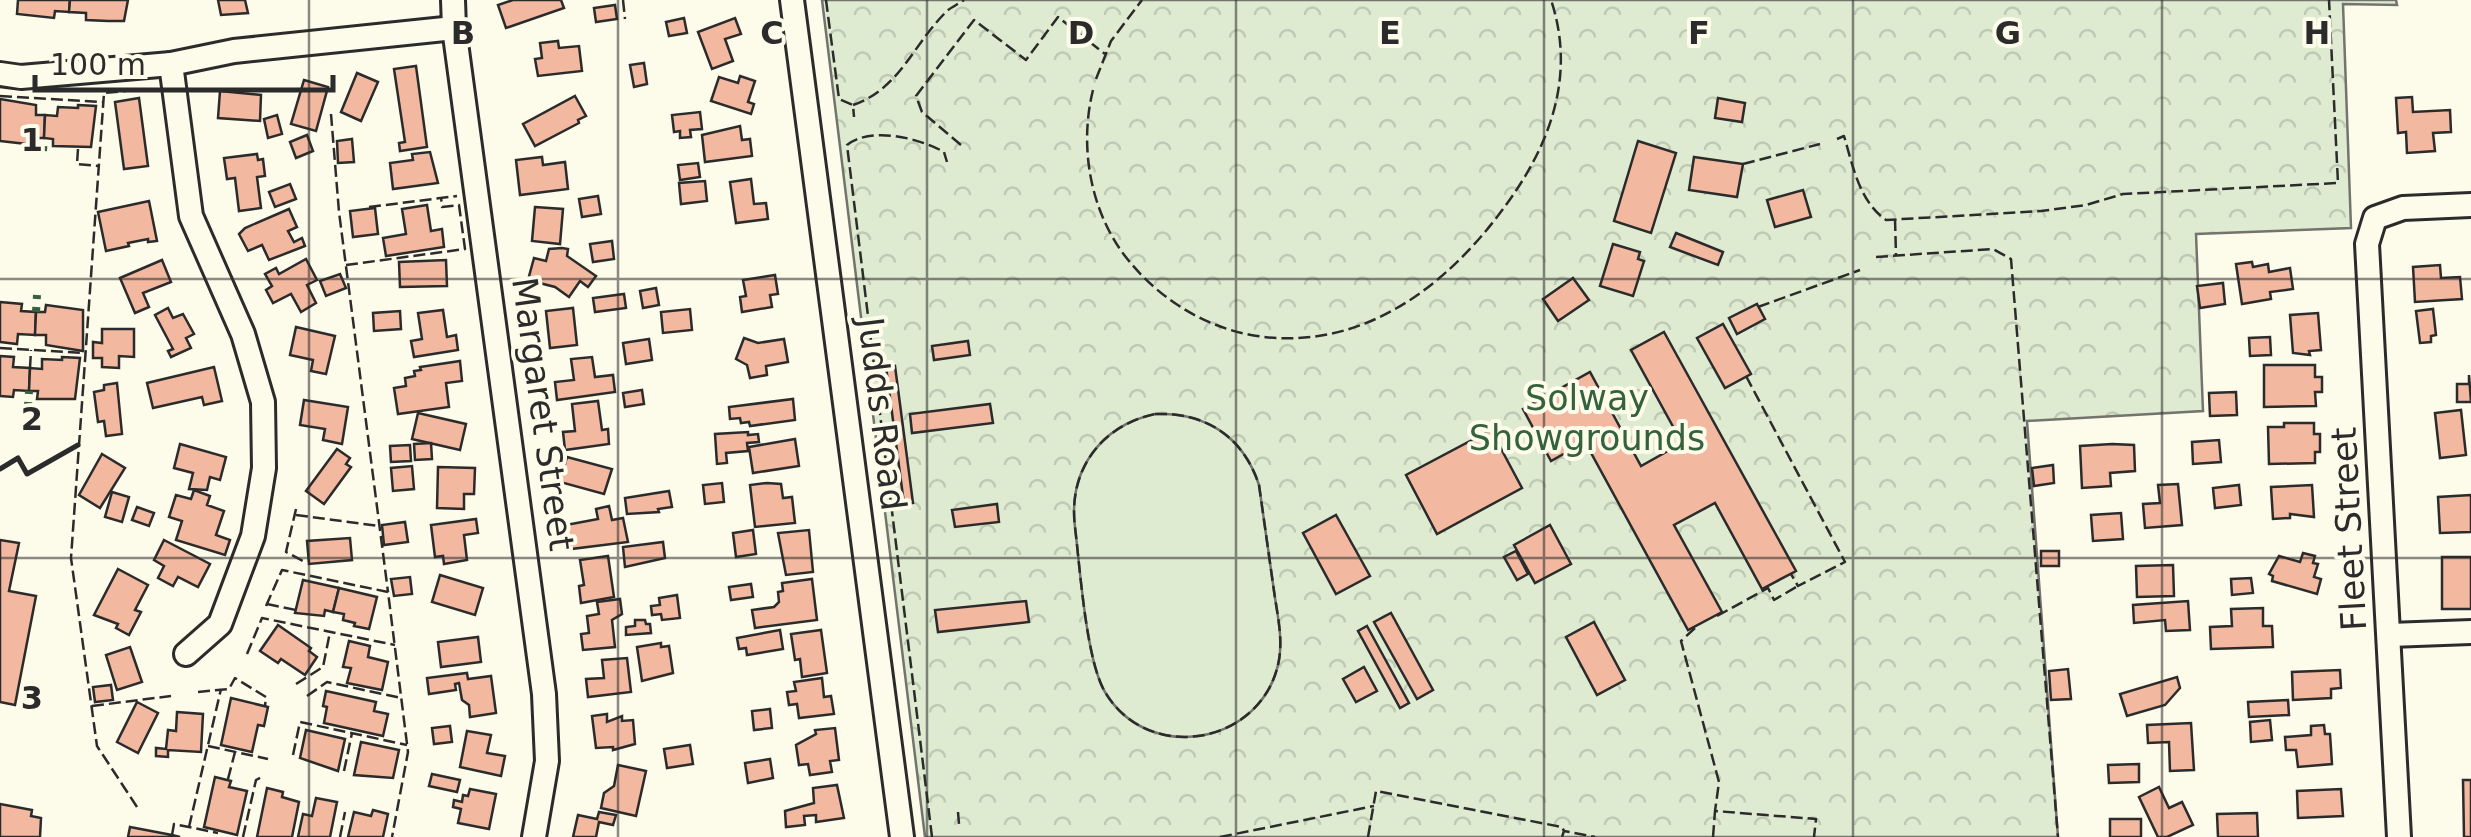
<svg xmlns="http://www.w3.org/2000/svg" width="2471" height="837" font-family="'DejaVu Sans',sans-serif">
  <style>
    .forest { fill: url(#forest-crowns); stroke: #74746e; stroke-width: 2.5 }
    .pitch { fill: #deebd1; stroke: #74746e; stroke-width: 2.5 }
    .building { fill: #f2b8a0; stroke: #2b2b2b; stroke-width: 2.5 }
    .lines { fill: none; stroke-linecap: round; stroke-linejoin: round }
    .minor-casing { stroke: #2b2b2b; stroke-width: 28 }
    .minor { stroke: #fdfbea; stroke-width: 22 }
    .hedge { stroke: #34623c; stroke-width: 8; stroke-dasharray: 5 8; stroke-linecap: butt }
    .fence { stroke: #2b2b2b; stroke-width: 2.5; stroke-dasharray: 12 5; stroke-linecap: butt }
    .wall { stroke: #2b2b2b; stroke-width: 5 }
    .grid { fill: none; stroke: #2b2b2b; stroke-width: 2.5; stroke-opacity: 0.55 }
    .labels { text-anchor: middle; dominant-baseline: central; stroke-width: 8; stroke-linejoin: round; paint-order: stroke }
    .park-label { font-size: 35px; fill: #34623c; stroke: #fdfbea }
    .street-label { font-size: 35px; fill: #2b2b2b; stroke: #fdfbea }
    .grid-label { font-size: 32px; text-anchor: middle; font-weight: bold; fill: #2b2b2b; stroke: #fdfbea; stroke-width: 8; stroke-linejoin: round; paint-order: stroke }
  </style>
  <defs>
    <pattern id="forest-crowns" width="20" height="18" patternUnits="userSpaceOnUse" patternTransform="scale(2.5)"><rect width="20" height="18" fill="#deebd1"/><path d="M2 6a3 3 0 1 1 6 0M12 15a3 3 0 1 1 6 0" fill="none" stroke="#bfcab4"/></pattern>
  </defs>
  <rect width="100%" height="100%" fill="#fdfbea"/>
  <path class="forest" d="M822 0H2396L2397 5 2343 4 2351 228 2196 234 2203 411 2027 421 2058 837H925Z"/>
  <path class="pitch" d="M1155 414C1205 412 1243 436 1259 485 1264 520 1269 556 1274 591 1277 613 1283 637 1279 660 1264 744 1149 766 1105 692 1086 660 1080 568 1075 527 1068 471 1100 426 1155 414Z"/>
  <g class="building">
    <path d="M18 0H70L69 12 55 11 54 18 17 14Z"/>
    <path d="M70 0H128L124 21H108L86 20V13L69 12Z"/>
    <path d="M218 0H245L248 13 221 15Z"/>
    <path d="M513 0H561L564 8 506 28 498 5Z"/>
    <path d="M615 5 617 19 596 22 594 8Z"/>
    <path d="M684 18 687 33 669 36 666 22Z"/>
    <path d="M735 18 741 34 725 39 733 61 712 69 698 32Z"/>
    <path d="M558 41 559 48 579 46 582 71 538 76 535 59 542 58 540 43Z"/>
    <path d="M644 63 647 84 634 87 630 65Z"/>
    <path d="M416 66 427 147 400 151 399 143 405 142 394 69Z"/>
    <path d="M357 73 378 82 361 121 341 112Z"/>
    <path d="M740 76 755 81 748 102 754 104 751 114 711 101 719 77 738 83Z"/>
    <path d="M304 80 328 87 316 131 291 124Z"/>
    <path d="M220 91 261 95 260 121 218 118Z"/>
    <path d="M575 96 586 116 578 120 579 123 535 146 523 124Z"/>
    <path d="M2412 97 2413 112 2450 110 2451 132 2433 133 2435 151 2407 153 2406 132 2398 133 2396 98Z"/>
    <path d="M139 98 148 166 124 169 115 102Z"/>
    <path d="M1718 98 1745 103 1742 122 1715 118Z"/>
    <path d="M0 99 36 105V115H45L44 138H36V145L0 141Z"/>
    <path d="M78 105 96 106 91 147 53 146V139L44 138 45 115 57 116 58 107 78 108Z"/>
    <path d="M700 112 702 129 690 130 691 137 680 138V131L674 132 672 115Z"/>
    <path d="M277 115 282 134 268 138 264 119Z"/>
    <path d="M740 126 742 140 750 139 752 156 705 162 702 135Z"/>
    <path d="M307 135 313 151 296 158 290 142Z"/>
    <path d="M352 139 354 162 338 163 337 141Z"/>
    <path d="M1638 141 1676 153 1651 233 1614 221Z"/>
    <path d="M430 152 438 183 393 189 390 163 413 160 412 154Z"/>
    <path d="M257 154 258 160 263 159 265 176 257 177 261 208 239 211 235 178 227 179 224 158Z"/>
    <path d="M542 157 543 165 565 162 568 189 520 195 516 160Z"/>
    <path d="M1694 157 1743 164 1737 197 1689 190Z"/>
    <path d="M698 163 700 177 680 180 678 165Z"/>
    <path d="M751 179 754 204 766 203 768 219 736 223 730 182Z"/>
    <path d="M705 181 707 201 681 204 679 183Z"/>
    <path d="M290 184 296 199 275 207 269 192Z"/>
    <path d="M1803 190 1811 217 1775 227 1767 200Z"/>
    <path d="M598 196 601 214 582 217 579 199Z"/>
    <path d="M149 201 157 241 148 242V239L128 243 129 246 106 251 98 212Z"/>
    <path d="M427 205 431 231 442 229 444 247 386 256 383 238 406 234 402 209Z"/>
    <path d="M535 207 563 209 560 244 532 241Z"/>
    <path d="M375 208 378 234 353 237 350 211Z"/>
    <path d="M289 209 297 227 288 231 294 242 302 238 305 246 269 260 262 245 248 251 239 234 245 228Z"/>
    <path d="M1676 233 1723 252 1718 265 1670 247Z"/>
    <path d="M612 241 614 259 593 262 590 244Z"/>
    <path d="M1613 244 1640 252 1638 259 1644 261 1633 296 1600 286Z"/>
    <path d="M562 248 568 249 567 256 596 276 588 287 580 281 569 297 555 287 528 280 534 258 546 261 549 249Z"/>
    <path d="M306 259 317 280 307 285 316 303 301 312 291 294 273 303 266 290 272 286 265 274 276 268 279 274Z"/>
    <path d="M162 260 171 282 143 293 149 307 135 313 120 278Z"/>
    <path d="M446 260 447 286 400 287 399 262Z"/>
    <path d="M2252 262 2253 267 2268 264 2269 272 2290 268 2293 289 2270 292 2271 299 2242 304 2236 264Z"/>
    <path d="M2440 265 2441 278 2460 277 2462 299 2415 302 2413 267Z"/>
    <path d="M340 274 346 288 326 296 320 281Z"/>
    <path d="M775 275 778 294 770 295 772 307 742 312 740 297 746 296 743 280Z"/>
    <path d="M1573 278 1589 300 1558 321 1543 299Z"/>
    <path d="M2223 283 2225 304 2200 308 2197 286Z"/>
    <path d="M656 288 659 305 643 308 640 291Z"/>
    <path d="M624 294 626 308 595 312 593 298Z"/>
    <path d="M0 302 22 304 21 311 36 312 35 335 18 334 17 344 0 342Z"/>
    <path d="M1757 304 1765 319 1737 334 1729 318Z"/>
    <path d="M46 305 83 310V351L46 345V335H35L36 312H45Z"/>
    <path d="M168 308 173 318 183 314 194 334 186 338 191 348 171 357 168 351 173 349 155 315Z"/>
    <path d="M573 308 577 345 550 348 546 311Z"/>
    <path d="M690 309 692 330 663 333 661 312Z"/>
    <path d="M2433 309 2436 335 2431 336V342L2420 343 2416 311Z"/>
    <path d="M443 310 447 337 456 335 458 350 414 357 411 341 422 339 418 313Z"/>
    <path d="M400 311 401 329 374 331 373 313Z"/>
    <path d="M2318 313 2321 350 2309 351 2310 355 2293 353 2290 315Z"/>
    <path d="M1723 324 1751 374 1725 388 1697 338Z"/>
    <path d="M296 327 335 336 326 374 311 371 313 360 290 355Z"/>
    <path d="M102 329H134V357L119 356V368L102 367V358H93V342L102 343Z"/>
    <path d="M1664 332 1796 571 1762 589 1715 503 1674 525 1722 612 1688 630 1585 442 1551 461 1523 409 1590 372 1641 466 1682 443 1631 350Z"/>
    <path d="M2270 337 2271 355 2250 356 2249 338Z"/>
    <path d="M744 338 758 343 784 339 788 362 766 366 767 375 750 378 747 365 736 359Z"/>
    <path d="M649 339 652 360 626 364 623 343Z"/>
    <path d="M968 341 970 355 934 360 932 346Z"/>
    <path d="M0 356 14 357 13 367 30 368 29 391 14 390 13 397 0 396Z"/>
    <path d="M62 357 80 358 75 399H37L38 391H29L30 368 42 369V359L62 360Z"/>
    <path d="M592 357 595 377 613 375 615 392 557 400 555 382 574 380 571 359Z"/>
    <path d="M460 361 462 381 446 383 449 407 398 414 394 388 406 386 405 378 415 376 414 371 421 370 420 367Z"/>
    <path d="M2264 365H2315V377H2322V392H2315L2316 406 2264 407Z"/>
    <path d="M895 366 913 503 904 504 886 367Z"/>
    <path d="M214 367 222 401 204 405 202 397 153 408 147 383Z"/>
    <path d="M2469 375 2471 402H2457V384H2469Z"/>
    <path d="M117 383 122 434 106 436 104 421 98 422 94 392 104 390V385Z"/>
    <path d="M642 390 644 404 625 407 623 393Z"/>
    <path d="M2236 392 2237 415 2210 416 2209 393Z"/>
    <path d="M793 399 795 420 750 426 749 422 741 423 740 418 730 419 729 407Z"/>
    <path d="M304 400 348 407 342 444 323 440 325 429 300 425Z"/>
    <path d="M598 401 602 430 608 429 609 444 565 450 563 432 575 431 572 404Z"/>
    <path d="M990 404 993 423 912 433 910 414Z"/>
    <path d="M2461 410 2466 455 2440 458 2435 413Z"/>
    <path d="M418 413 466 424 460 450 412 439Z"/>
    <path d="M2284 423H2314V434H2320V452H2315V463L2269 464 2268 427H2284Z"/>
    <path d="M1491 430 1522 488 1437 534 1406 475Z"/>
    <path d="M748 432V435L758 434 759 442 747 443 748 451 726 453 727 463 717 464 715 434Z"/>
    <path d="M795 439 799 466 753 473 749 447Z"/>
    <path d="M2219 440 2221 462 2193 464 2192 442Z"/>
    <path d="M431 443 432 459 415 460 414 444Z"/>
    <path d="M180 444 226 457 220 480 210 477 207 490 189 489 193 473 174 468Z"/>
    <path d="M2112 444 2134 445 2135 471 2110 473 2111 486 2082 488 2080 446Z"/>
    <path d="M410 445 411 461 391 462 390 446Z"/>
    <path d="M337 449 350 458 346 464 351 467 324 504 306 491Z"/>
    <path d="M102 454 125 468 100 508 79 495Z"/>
    <path d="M567 457 612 469 604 494 560 482Z"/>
    <path d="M2053 465 2054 483 2034 486 2032 468Z"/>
    <path d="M412 466 414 489 393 491 391 468Z"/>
    <path d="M438 467 475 468 474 494H464V509L437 508Z"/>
    <path d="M722 483 724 502 705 504 703 485Z"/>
    <path d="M767 483 781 484 783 498 792 497 795 523 755 527 750 485Z"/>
    <path d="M2178 484 2182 525 2145 528 2143 504 2160 503 2158 485Z"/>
    <path d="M2239 485 2241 505 2215 508 2213 488Z"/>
    <path d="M2312 485 2314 517 2290 514V518L2273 519 2271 487Z"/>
    <path d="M194 490 210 496 207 505 224 511 216 535 230 540 225 555 176 540 182 521 169 517 176 495 191 499Z"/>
    <path d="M669 491 672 507 658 509 659 512 627 514 625 498Z"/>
    <path d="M112 492 129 497 122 522 105 517Z"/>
    <path d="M2471 495V532L2440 533 2438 497Z"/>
    <path d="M997 504 999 522 955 527 952 510Z"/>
    <path d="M609 506 612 520 623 518 628 542 571 549 566 525 598 519 596 509Z"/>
    <path d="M137 507 154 513 149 526 132 520Z"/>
    <path d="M2121 513 2123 539 2093 541 2091 515Z"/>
    <path d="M1336 515 1370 576 1336 594 1303 533Z"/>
    <path d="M476 519 478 533 464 535 467 560 444 564 443 556 435 557 431 525Z"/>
    <path d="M405 522 408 542 384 545 382 525Z"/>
    <path d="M1550 525 1571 564 1535 583 1514 545Z"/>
    <path d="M753 530 756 554 736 557 733 533Z"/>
    <path d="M809 530 813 572 786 575 778 533Z"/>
    <path d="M350 538 352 560 309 564 307 541Z"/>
    <path d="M0 540 19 543 9 591 36 596 15 705 0 702Z"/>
    <path d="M164 540 210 564 198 587 178 577 173 586 158 578 164 566 154 560Z"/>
    <path d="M663 542 665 558 625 567 623 547Z"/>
    <path d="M1516 551 1528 574 1517 580 1504 557Z"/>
    <rect x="2041" y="551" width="18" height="15"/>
    <path d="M2303 553 2315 556 2313 563 2318 564 2314 577 2321 579 2317 594 2272 581 2273 576 2269 574 2279 556 2300 562Z"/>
    <path d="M608 556 614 597 581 603 579 586 584 585 580 560Z"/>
    <rect x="2442" y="557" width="29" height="52"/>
    <path d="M2173 565 2174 596 2137 597 2136 566Z"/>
    <path d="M118 569 148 585 135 610 141 612 129 635 116 628 118 624 94 615Z"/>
    <path d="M440 575 483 588 475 615 432 602Z"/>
    <path d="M410 577 412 594 394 596 391 579Z"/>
    <path d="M2251 578 2253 593 2232 595 2231 579Z"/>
    <path d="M812 579 817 620 755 628 752 610 774 607 779 602 778 592 783 591 782 583Z"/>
    <path d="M303 580 339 588 333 612 325 610 324 616 295 613Z"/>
    <path d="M751 584 753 597 731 600 729 587Z"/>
    <path d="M339 588 377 597 369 629 354 626 355 623 343 620 344 614 333 612Z"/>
    <path d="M677 595 680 618 662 620 661 614 652 615 651 606 660 605 659 598Z"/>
    <path d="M620 599 622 614 612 620 615 647 583 650 581 634 589 633 587 616 599 614 597 602Z"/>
    <path d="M1026 601 1029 622 938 632 935 610Z"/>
    <path d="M2188 601 2190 630 2166 631 2165 620 2134 623 2133 605Z"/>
    <path d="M2263 608V626H2272L2273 647 2211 649 2210 627 2232 626 2231 609Z"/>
    <path d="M1391 613 1433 690 1417 699 1374 622Z"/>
    <path d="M635 620H645L646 624H650L651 633 626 635V627L635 626Z"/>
    <path d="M1594 622 1625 680 1597 695 1566 637Z"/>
    <path d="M278 625 311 648 309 651 317 657 305 675 281 659 278 663 260 651Z"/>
    <path d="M1367 626 1409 703 1400 708 1358 631Z"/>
    <path d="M780 630 783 649 747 655 746 648 739 649 737 638Z"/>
    <path d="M821 630 827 673 802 677 800 659 795 660 791 634Z"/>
    <path d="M478 637 481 662 441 667 438 642Z"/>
    <path d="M349 641 370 646 368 657 388 662 382 690 347 683 351 668 343 667Z"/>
    <path d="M661 643V647L669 646 673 673 642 681 637 647Z"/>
    <path d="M130 647 142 682 117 690 106 655Z"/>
    <path d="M627 658 631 692 588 697 586 679 604 678 602 660Z"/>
    <path d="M1364 667 1377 691 1356 702 1343 679Z"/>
    <path d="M2068 669 2071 699 2051 700 2049 671Z"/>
    <path d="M2340 670 2341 688 2331 689V698L2293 700 2292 672Z"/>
    <path d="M467 673 468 679 491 676 496 713 470 717 469 705 462 700 459 683 455 684 456 690 429 694 427 678Z"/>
    <path d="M2177 677 2180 688 2165 705 2127 716 2120 694Z"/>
    <path d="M822 678 824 697 831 696 834 714 799 718 797 704 789 705 787 692 796 691 794 682Z"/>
    <path d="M111 685 113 700 95 702 93 687Z"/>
    <path d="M326 691 376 702 374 711 388 714 383 736 324 723 327 707 323 706Z"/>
    <path d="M231 698 268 707 264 726 258 725 252 752 221 745Z"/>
    <path d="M2288 700 2289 715 2249 717 2248 702Z"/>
    <path d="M137 702 158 713 138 753 117 742Z"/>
    <path d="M770 709 772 728 754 730 752 711Z"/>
    <path d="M177 712 203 714 201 752 168 750V757L156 756V748L166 749 168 730 176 731Z"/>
    <path d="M607 714V722L622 716V721L633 720 635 744 613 750V747L596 748 592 716Z"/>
    <path d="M2270 720 2272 740 2251 742 2250 722Z"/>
    <path d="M2191 723 2194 770 2170 771 2169 742 2148 743 2147 725Z"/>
    <path d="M2324 725 2325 734H2330L2332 764 2298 767 2296 750H2286L2285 737 2311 735V726Z"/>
    <path d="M450 726 452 742 434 744 432 728Z"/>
    <path d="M835 728 839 760 830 761 832 772 810 775 808 764 799 765 796 745 816 734 815 730Z"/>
    <path d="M306 730 345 739 338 771 300 758Z"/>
    <path d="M467 731 491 735 487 753 505 756 501 776 460 767Z"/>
    <path d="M361 742 399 750 393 778 354 775Z"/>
    <path d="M690 745 693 764 667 768 664 749Z"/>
    <path d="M770 759 773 778 748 783 745 763Z"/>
    <path d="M2139 764V782L2109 783 2108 765Z"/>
    <path d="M618 765 646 771 636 816 601 808 604 793 614 786Z"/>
    <path d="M432 774 460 780 457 792 429 786Z"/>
    <path d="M215 777 231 781 229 787 247 791 237 835 204 827Z"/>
    <path d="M2463 780H2471V837H2464Z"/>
    <path d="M837 785 844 818 816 822V815L804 816 805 825 786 827 785 811 814 803 813 788Z"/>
    <path d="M2159 787 2169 808 2182 802 2193 825 2167 837H2158L2139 797Z"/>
    <path d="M267 788 283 792 282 797 299 802 292 837H257Z"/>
    <path d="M470 789 496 794 489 829 458 823 461 809 453 807 454 800 462 802 463 795 468 796Z"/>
    <path d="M2341 789 2343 816 2298 818 2297 791Z"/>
    <path d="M316 798 337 802 330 837H298L303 814 312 816Z"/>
    <path d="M0 804 32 810 31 816 41 818 40 837H0Z"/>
    <path d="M373 810 388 814 383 837H348L354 812 371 816Z"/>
    <path d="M599 812 616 815 613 825 599 822 596 837H573L578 815 597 819Z"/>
    <path d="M2257 813 2258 837H2218L2217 814Z"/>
    <rect x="2110" y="819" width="31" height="18"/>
    <path d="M130 827 172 835 180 837H128Z"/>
  </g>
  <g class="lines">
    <defs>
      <g id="minor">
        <path d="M453 0 454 28 544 694 547 761 534 837"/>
        <path d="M792 0 902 837"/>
        <path d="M171 64 191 216 243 334 263 402 264 468 253 536 220 624 186 654"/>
        <path d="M0 74 21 77 171 64 234 51 454 28"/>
        <path d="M2390 635 2471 632"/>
        <path d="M2399 837 2367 244 2375 218 2403 208 2471 205"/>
      </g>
    </defs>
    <use href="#minor" class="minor-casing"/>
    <use href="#minor" class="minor"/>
    <g class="hedge">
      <path d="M43 151 44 138"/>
      <path d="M36 312 37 295"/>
      <path d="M28 407 29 391"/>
    </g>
    <g class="fence">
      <path d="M623 0 625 19"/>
      <path d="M826 0 839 99 853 105 854 117"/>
      <path d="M1096 79 1111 41 1142 0"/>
      <path d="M135 90 104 93 71 558 97 746 139 810"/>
      <path d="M1093 90C1079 146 1090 210 1125 256 1157 297 1200 325 1251 335 1353 353 1437 295 1497 217 1546 154 1578 81 1551 0"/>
      <path d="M0 96 103 102"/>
      <path d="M853 105C899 89 912 47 944 14 949 8 957 5 964 0"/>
      <path d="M331 114 339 212 388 592"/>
      <path d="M1837 139 1844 136C1853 166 1859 201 1886 220L2041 211 2086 205 2123 194 2338 183 2329 0"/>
      <path d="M961 145 922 112 916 96 974 20 1026 60 1058 17 1105 54"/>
      <path d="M78 149 77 164 98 166"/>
      <path d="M1743 164 1820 144"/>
      <path d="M369 207 457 196"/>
      <path d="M1895 219 1896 255"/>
      <path d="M1876 257 1993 249 2011 259 2058 837"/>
      <path d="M346 265 465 249 459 205 442 207 441 197"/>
      <path d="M1758 307 1860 270"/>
      <path d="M0 348 85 353"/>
      <path d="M30 368 31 350"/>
      <path d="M1746 376 1845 562 1798 586 1791 574"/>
      <path d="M1155 414C1205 412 1243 436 1259 485 1264 520 1269 556 1274 591 1277 613 1283 637 1279 660 1264 744 1149 766 1105 692 1086 660 1080 568 1075 527 1068 471 1100 426 1155 414Z"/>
      <path d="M296 509 286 552 303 561"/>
      <path d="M296 515 379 526"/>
      <path d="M267 604 296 610"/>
      <path d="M266 606 282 570 388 592 408 752 392 837"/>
      <path d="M1717 616 1768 588 1774 600 1798 586"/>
      <path d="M1695 628 1681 641 1719 782 1715 811"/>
      <path d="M247 654 262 618 395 645"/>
      <path d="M296 684 323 667 330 632"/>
      <path d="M198 692 229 689 235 678 266 697 265 706"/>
      <path d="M307 696 327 682 401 698"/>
      <path d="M92 706 171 696"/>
      <path d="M208 746 268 759"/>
      <path d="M293 755 300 722 407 745"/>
      <path d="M344 771 352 733"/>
      <path d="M228 779 235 752"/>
      <path d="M958 812 959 824"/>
      <path d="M189 827 221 689"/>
      <path d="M172 835 174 824 218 833"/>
      <path d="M243 837 256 780 264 776"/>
      <path d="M340 837 345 812"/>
      <path d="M932 837 847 145C871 126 919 138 944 152L947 162"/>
      <path d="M1220 837 1374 806"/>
      <path d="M1368 837 1376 791 1562 827 1564 831"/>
      <path d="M1562 837 1564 831 1595 837"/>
      <path d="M1713 837 1715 811 1816 819 1814 837"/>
    </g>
    <path class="wall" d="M0 469 18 458 27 474 78 445"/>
  </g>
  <path class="grid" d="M309 0V837M618 0V837M927 0V837M1236 0V837M1544 0V837M1853 0V837M2162 0V837M0 279H2471M0 558H2471"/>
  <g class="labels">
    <g class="park-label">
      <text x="1587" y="398">Solway<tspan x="1587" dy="40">Showgrounds</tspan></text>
    </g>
    <g class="street-label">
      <text transform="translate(543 414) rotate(82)">Margaret Street</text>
      <text transform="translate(882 414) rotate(83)">Judds Road</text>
      <text transform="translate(2349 529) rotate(-93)">Fleet Street</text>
    </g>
  </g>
  <g class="grid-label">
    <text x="463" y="44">B</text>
    <text x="772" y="44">C</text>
    <text x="1081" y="44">D</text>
    <text x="1390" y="44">E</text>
    <text x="1699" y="44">F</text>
    <text x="2008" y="44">G</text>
    <text x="2317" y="44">H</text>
    <text x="32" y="151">1</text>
    <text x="32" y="430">2</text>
    <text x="32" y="709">3</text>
  </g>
  <path d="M35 75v15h298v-15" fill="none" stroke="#2b2b2b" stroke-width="5"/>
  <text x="50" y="75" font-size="30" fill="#2b2b2b" stroke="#fdfbea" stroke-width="8" paint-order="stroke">100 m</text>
</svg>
